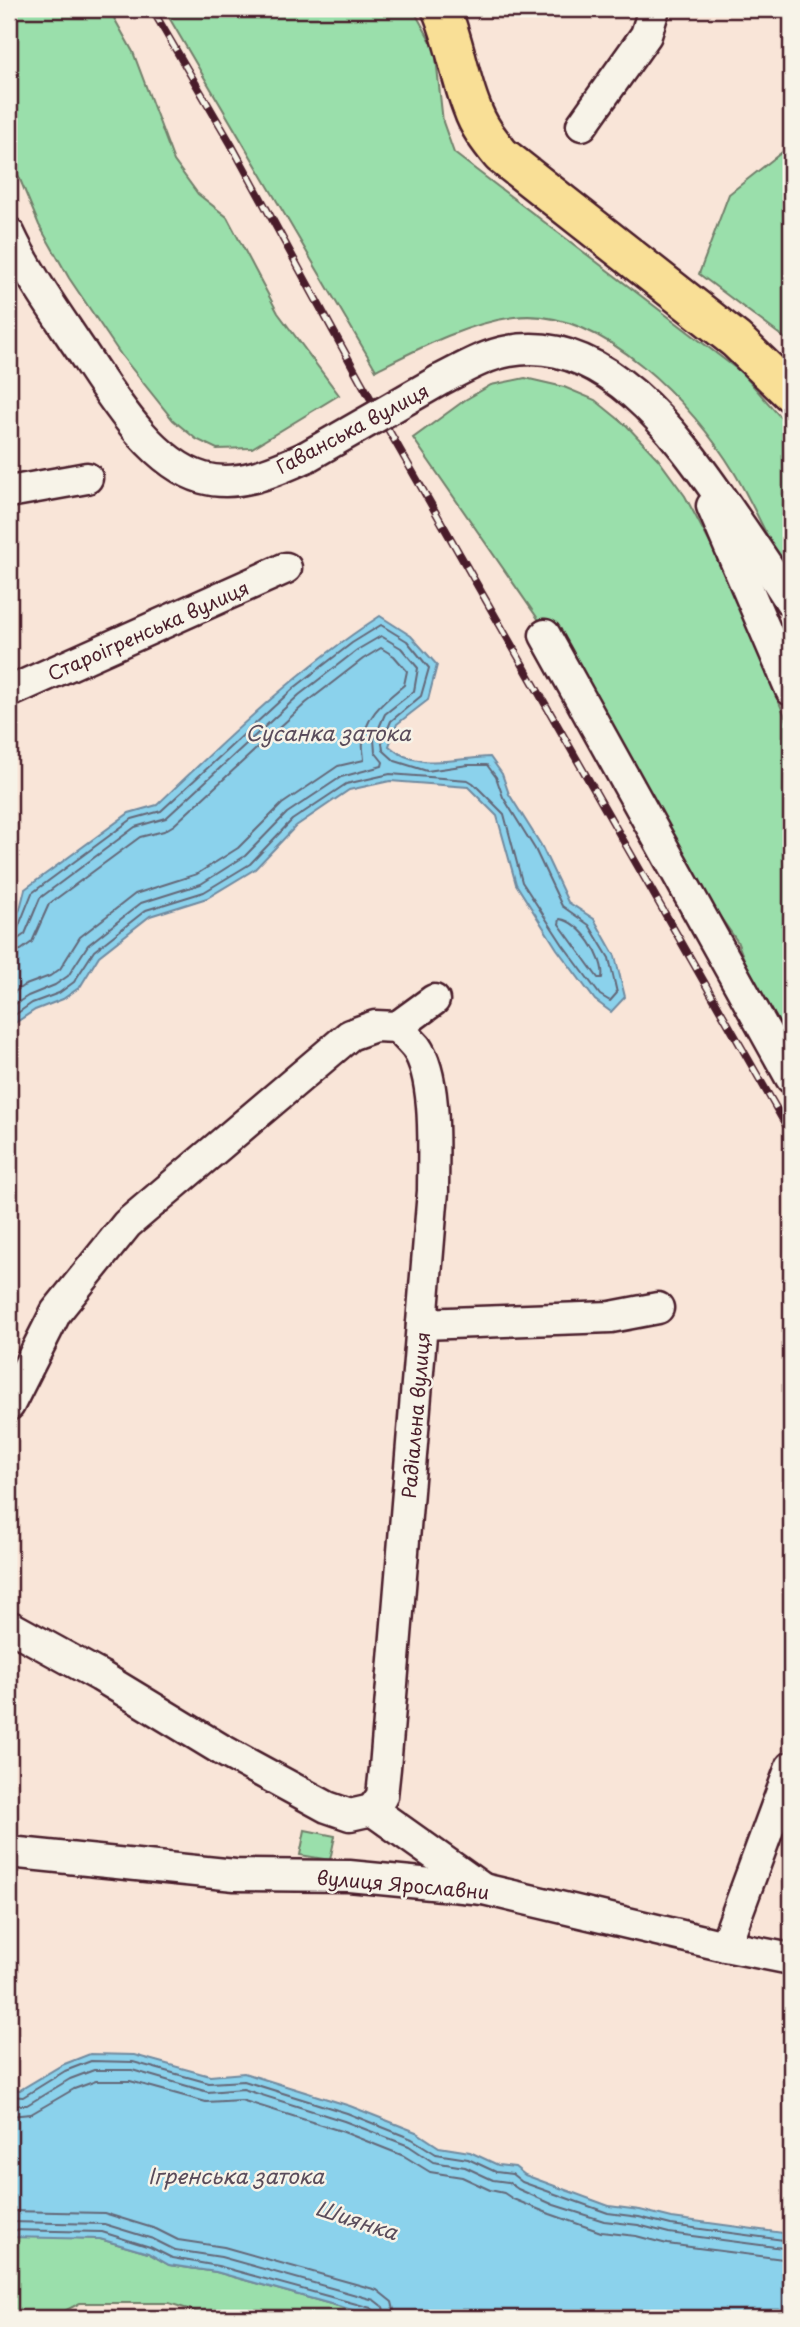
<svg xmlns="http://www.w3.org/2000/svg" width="800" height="2327" font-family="'Playpen Sans',sans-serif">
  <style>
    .green { fill: #9adfab; stroke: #727f6b; stroke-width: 2 }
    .water { fill: #8bd2ec; stroke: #718a9f; stroke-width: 2 }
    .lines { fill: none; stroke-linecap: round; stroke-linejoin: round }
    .shore { stroke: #646778; stroke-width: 2 }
    .minor-casing { stroke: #4a1f2b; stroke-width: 35 }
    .major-casing { stroke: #4a1f2b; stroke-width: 42 }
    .minor { stroke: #f7f3e8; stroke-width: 30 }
    .major { stroke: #f9df96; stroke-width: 37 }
    .rail-casing { stroke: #4a1f2b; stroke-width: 8 }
    .rail { stroke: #f7f3e8; stroke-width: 5; stroke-dasharray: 16; stroke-linecap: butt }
    .minor-bridge-casing { stroke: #4a1f2b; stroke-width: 35; stroke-linecap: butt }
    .minor-bridge { stroke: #f7f3e8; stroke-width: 30 }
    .labels { text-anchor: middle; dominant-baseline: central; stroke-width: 5; stroke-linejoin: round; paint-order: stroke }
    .street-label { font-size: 19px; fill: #4a1f2b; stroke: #f7f3e8 }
    .water-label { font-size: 21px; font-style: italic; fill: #5a4c5b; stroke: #f7f3e8 }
  </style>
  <rect width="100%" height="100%" fill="#f9e5d8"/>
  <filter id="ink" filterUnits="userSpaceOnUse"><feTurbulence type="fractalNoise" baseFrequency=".0143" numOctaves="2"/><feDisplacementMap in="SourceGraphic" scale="14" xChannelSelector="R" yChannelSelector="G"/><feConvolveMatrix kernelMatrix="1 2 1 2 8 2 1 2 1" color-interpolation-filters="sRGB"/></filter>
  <g filter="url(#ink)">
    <g class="green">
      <path d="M9 9H109L133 52 174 161 198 194 227 217 278 313 339 395 252 448 217 449 196 439 173 420 121 355 69 278 39 225 9 153Z"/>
      <path d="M164 9H413L435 49 443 122 454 153 742 373 789 427 791 430V580C770 545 755 507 734 472 693 405 602 306 514 317 465 324 420 348 376 370Z"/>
      <path d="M791 145V343L699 274 729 194Z"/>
      <path d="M525 378 564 387 595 400 627 426 658 459 685 496 712 547 791 730V1062L770 1026 737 941 685 867 554 642 413 438 465 400 491 385Z"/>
      <path d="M305 1830 335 1836 330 1860 300 1855Z"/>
      <path d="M31 2236 100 2239 148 2253 169 2265 216 2272 381 2318H216L169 2303H80L51 2318H9V2237Z"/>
    </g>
    <g class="water">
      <path d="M380 616 411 636 437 665 428 700 397 724 389 746C418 772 454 758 490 757L502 774 509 794 541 845 568 902 594 919 615 956 625 997 611 1012 595 1000 557 949 516 884 497 816 468 787 390 781 349 790 296 826 255 869 207 898 150 916 99 956 80 987 63 999 35 1010 9 1027V928L20 909 25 889 129 813 157 805C227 738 298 669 380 616Z"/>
      <path d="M90 2054 134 2055 210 2076 244 2073 350 2106 416 2132 439 2147 470 2152 498 2165 515 2167 525 2175 609 2206 640 2210 672 2218 791 2234V2318H381L216 2272 169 2265 148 2253 100 2239 9 2237V2090H20L62 2065Z"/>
    </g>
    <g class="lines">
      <g class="shore">
        <path d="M560 919C580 921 606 959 602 978H598L559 924Z"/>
        <path d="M9 932 18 928 32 893 132 819 161 811 294 688 352 643 381 625 407 641 429 668 421 696 391 721 382 743 383 750 395 761 427 771 468 765H487L496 777 503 797 535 849 562 906 589 925 609 958 617 993 610 1001 600 995 563 945 522 882 504 814 473 783 468 780 390 774 346 784 292 820 250 864 204 892 146 910 94 951 74 982 59 993 32 1003 9 1019"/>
        <path d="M9 941 18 939 25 934 40 898 135 827 166 818 299 695 357 650 381 636 401 648 418 668 414 691 385 714 374 739 375 752 383 762 382 766 341 777 287 813 245 856 201 884 141 903 88 945 68 976 55 985 28 996 9 1008"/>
        <path d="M9 952 21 950 32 942 49 904 140 837 164 831 174 825 306 703 363 659 381 648 394 656 407 671 404 685C385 701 365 715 363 743 362 749 364 754 364 760L338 766 282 804 238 848 197 874 135 894 80 937 60 969 50 976 23 986 9 996"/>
        <path d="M9 2096 23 2097 65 2071 91 2061 133 2062 209 2083 244 2081 347 2113 412 2139 436 2154 468 2159 496 2172 512 2174 522 2182 608 2213 639 2217 671 2225 791 2241"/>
        <path d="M9 2105H27L70 2079 94 2070H132L208 2092 243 2089 344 2121 409 2146 433 2162 465 2167 493 2180 508 2182 518 2189 554 2205 604 2221 638 2225 669 2233 791 2249"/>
        <path d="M9 2116 31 2114 74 2089 96 2081H130L206 2102 241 2100 341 2131 404 2156 430 2172 462 2177 490 2190 504 2193 513 2199 550 2214 601 2232 636 2236 667 2244 791 2260"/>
        <path d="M9 2211 104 2213 156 2229 178 2240 224 2247 377 2290 392 2302 396 2318"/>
        <path d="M9 2222 104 2224 153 2239 175 2250 221 2257 374 2300 383 2307 386 2318"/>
        <path d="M9 2230 102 2232 150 2247 172 2258 218 2266 371 2308 376 2312 377 2318"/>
      </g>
      <defs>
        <g id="minor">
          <path d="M582 125 646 35 654 9"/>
          <path d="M9 233C27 272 52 307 76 343 107 388 148 462 203 478 239 488 274 471 306 457"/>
          <path d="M440 380C462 369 485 355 509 351 604 333 676 434 723 501 746 534 769 568 791 602"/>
          <path d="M9 492 87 478"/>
          <path d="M712 506 791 690"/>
          <path d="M545 635 791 1078"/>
          <path d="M9 692 286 568"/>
          <path d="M422 1324 611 1317 658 1308"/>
          <path d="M9 1405 56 1312 127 1224 350 1035 375 1026 397 1027 434 1000"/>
          <path d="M9 1626 100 1676 222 1750 327 1807 350 1815 372 1810 483 1889"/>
          <path d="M372 1810 382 1796 385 1768 433 1191C433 1153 438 1078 416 1047 410 1040 403 1033 397 1027"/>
          <path d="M9 1852 235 1875 349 1876 483 1889 725 1946 791 1959"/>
          <path d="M725 1946 791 1767"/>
        </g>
        <path id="major" d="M441 9C455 41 459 76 472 108 478 126 489 140 501 155L736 340 791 393"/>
      </defs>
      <use href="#minor" class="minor-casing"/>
      <use href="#major" class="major-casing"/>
      <use href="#minor" class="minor"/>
      <use href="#major" class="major"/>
      <defs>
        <path id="rail" d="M152 9 231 144 360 380 791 1134"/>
      </defs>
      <use href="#rail" class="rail-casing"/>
      <use href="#rail" class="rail"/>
      <defs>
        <path id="minor-bridge" d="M306 457 440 380"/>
      </defs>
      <use href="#minor-bridge" class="minor-bridge-casing"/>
      <use href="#minor-bridge" class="minor-bridge"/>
    </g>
  </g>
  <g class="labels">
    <g class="street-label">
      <text transform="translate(352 428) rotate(-28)">Гаванська вулиця</text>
      <text transform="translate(148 630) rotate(-24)">Староігренська вулиця</text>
      <text transform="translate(415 1415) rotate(-85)">Радіальна вулиця</text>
      <text transform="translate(403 1884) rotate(5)">вулиця Ярославни</text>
    </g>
    <g class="water-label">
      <text x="328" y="732">Сусанка затока</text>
      <text x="236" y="2175">Ігренська затока</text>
      <text transform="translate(357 2219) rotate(18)">Шиянка</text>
    </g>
  </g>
  <rect width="800" height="2327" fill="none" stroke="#f7f3e8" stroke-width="35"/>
  <rect x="18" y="18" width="765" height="2292" fill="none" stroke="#4a1f2b" stroke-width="2.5" filter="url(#ink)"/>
</svg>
